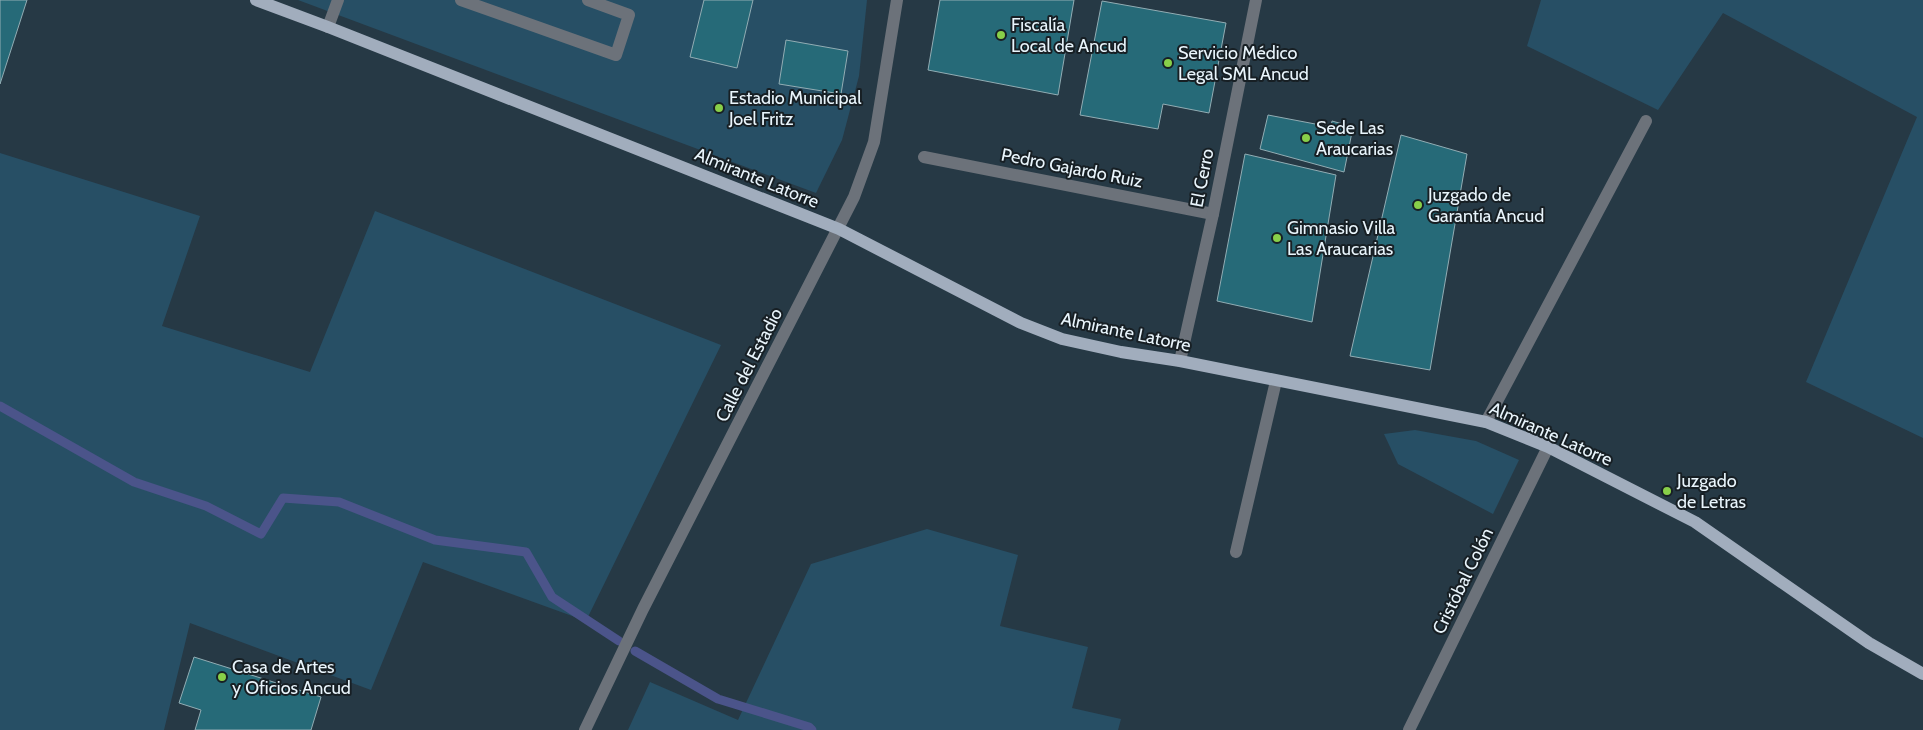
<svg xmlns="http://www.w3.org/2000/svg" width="1923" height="730" font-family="Cabin,sans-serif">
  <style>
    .green { fill: #274f65 }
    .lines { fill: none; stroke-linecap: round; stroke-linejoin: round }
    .stream { stroke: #4b548a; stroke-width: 9 }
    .building { fill: #266a78; stroke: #92adb4 }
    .minor { stroke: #6c727a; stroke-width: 12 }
    .major { stroke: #a1adbd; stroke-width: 12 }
    .poi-dot { fill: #88cf49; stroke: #171f24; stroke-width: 2 }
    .labels { text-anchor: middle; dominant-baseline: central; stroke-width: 4; stroke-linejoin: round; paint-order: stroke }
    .poi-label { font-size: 18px; fill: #e9f5fc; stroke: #171f24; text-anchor: start }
    .street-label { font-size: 18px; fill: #e9f5fc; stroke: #171f24 }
  </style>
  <rect width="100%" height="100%" fill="#263945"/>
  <g class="green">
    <path d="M298 0H867L859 76 842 140 816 193Z"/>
    <path d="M1541 0H1923V438L1806 382 1917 117 1723 13 1658 110 1527 46Z"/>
    <path d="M0 153 200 216 162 326 310 372 375 211 721 345 586 621 423 562 371 690 190 623 164 730H0Z"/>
    <path d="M1415 430 1476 441 1519 460 1493 514 1398 464 1384 434Z"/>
    <path d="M927 529 1018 555 1000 626 1088 647 1072 708 1121 719 1118 730H628L650 682 738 720 811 564Z"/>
  </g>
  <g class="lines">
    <g class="stream">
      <path d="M0 406 134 482 206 506 261 534 283 498 339 502 435 540 526 552 552 597 619 641"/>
      <path d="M635 651 718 699 809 727 812 730"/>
    </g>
  </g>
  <g class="building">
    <path d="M0 0H27L0 84Z"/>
    <path d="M704 0H753L737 68 690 57Z"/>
    <path d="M940 0H1074L1058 95 928 70Z"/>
    <path d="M1102 1 1226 23 1209 113 1163 104 1158 129 1080 115Z"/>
    <path d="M786 40 848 51 841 94 779 84Z"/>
    <path d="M1268 115 1331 127 1332 121 1353 127 1344 172 1260 149Z"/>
    <path d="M1401 135 1467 154 1430 370 1350 356Z"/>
    <path d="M1245 154 1336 175 1312 322 1217 301Z"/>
    <path d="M194 657 321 697 311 730H195L201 710 179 703Z"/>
  </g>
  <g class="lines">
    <g class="minor">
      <path d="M461 0 616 55 629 15 588 0"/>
      <path d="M328 27 338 0"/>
      <path d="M924 157 1213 214"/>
      <path d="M1180 361 1213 214 1256 0"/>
      <path d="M1486 422 1646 121"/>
      <path d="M1236 552 1276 381"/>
      <path d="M585 730 643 609 854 197 874 142 897 0"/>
      <path d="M1409 730 1548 447"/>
    </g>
    <path class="major" d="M256 0 328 27 839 229 1021 323 1062 339 1121 352 1180 361 1486 422 1548 447 1695 522 1869 643 1923 674"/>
  </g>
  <g class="poi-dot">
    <circle cx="1001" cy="35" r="5"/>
    <circle cx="1168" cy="63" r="5"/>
    <circle cx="719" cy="108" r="5"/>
    <circle cx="1306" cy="138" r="5"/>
    <circle cx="1418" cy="205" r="5"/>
    <circle cx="1277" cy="238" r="5"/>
    <circle cx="1667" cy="491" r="5"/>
    <circle cx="222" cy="677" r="5"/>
  </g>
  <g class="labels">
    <g class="poi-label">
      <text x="1011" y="25">Fiscalía<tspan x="1011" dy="21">Local de Ancud</tspan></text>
      <text x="1178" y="53">Servicio Médico<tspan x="1178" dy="21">Legal SML Ancud</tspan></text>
      <text x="729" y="98">Estadio Municipal<tspan x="729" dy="21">Joel Fritz</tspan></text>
      <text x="1316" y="128">Sede Las<tspan x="1316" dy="21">Araucarias</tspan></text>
      <text x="1428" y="195">Juzgado de<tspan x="1428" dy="21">Garantía Ancud</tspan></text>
      <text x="1287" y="228">Gimnasio Villa<tspan x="1287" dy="21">Las Araucarias</tspan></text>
      <text x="1677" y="481">Juzgado<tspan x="1677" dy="21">de Letras</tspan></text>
      <text x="232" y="667">Casa de Artes<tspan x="232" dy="21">y Oficios Ancud</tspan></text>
    </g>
    <g class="street-label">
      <text transform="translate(1072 168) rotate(11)">Pedro Gajardo Ruiz</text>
      <text transform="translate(757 178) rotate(22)">Almirante Latorre</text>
      <text transform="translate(1202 178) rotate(-79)">El Cerro</text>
      <text transform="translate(1126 332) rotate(12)">Almirante Latorre</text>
      <text transform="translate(749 365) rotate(-63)">Calle del Estadio</text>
      <text transform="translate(1551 434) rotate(24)">Almirante Latorre</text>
      <text transform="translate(1463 581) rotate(-64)">Cristóbal Colón</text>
    </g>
  </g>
</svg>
